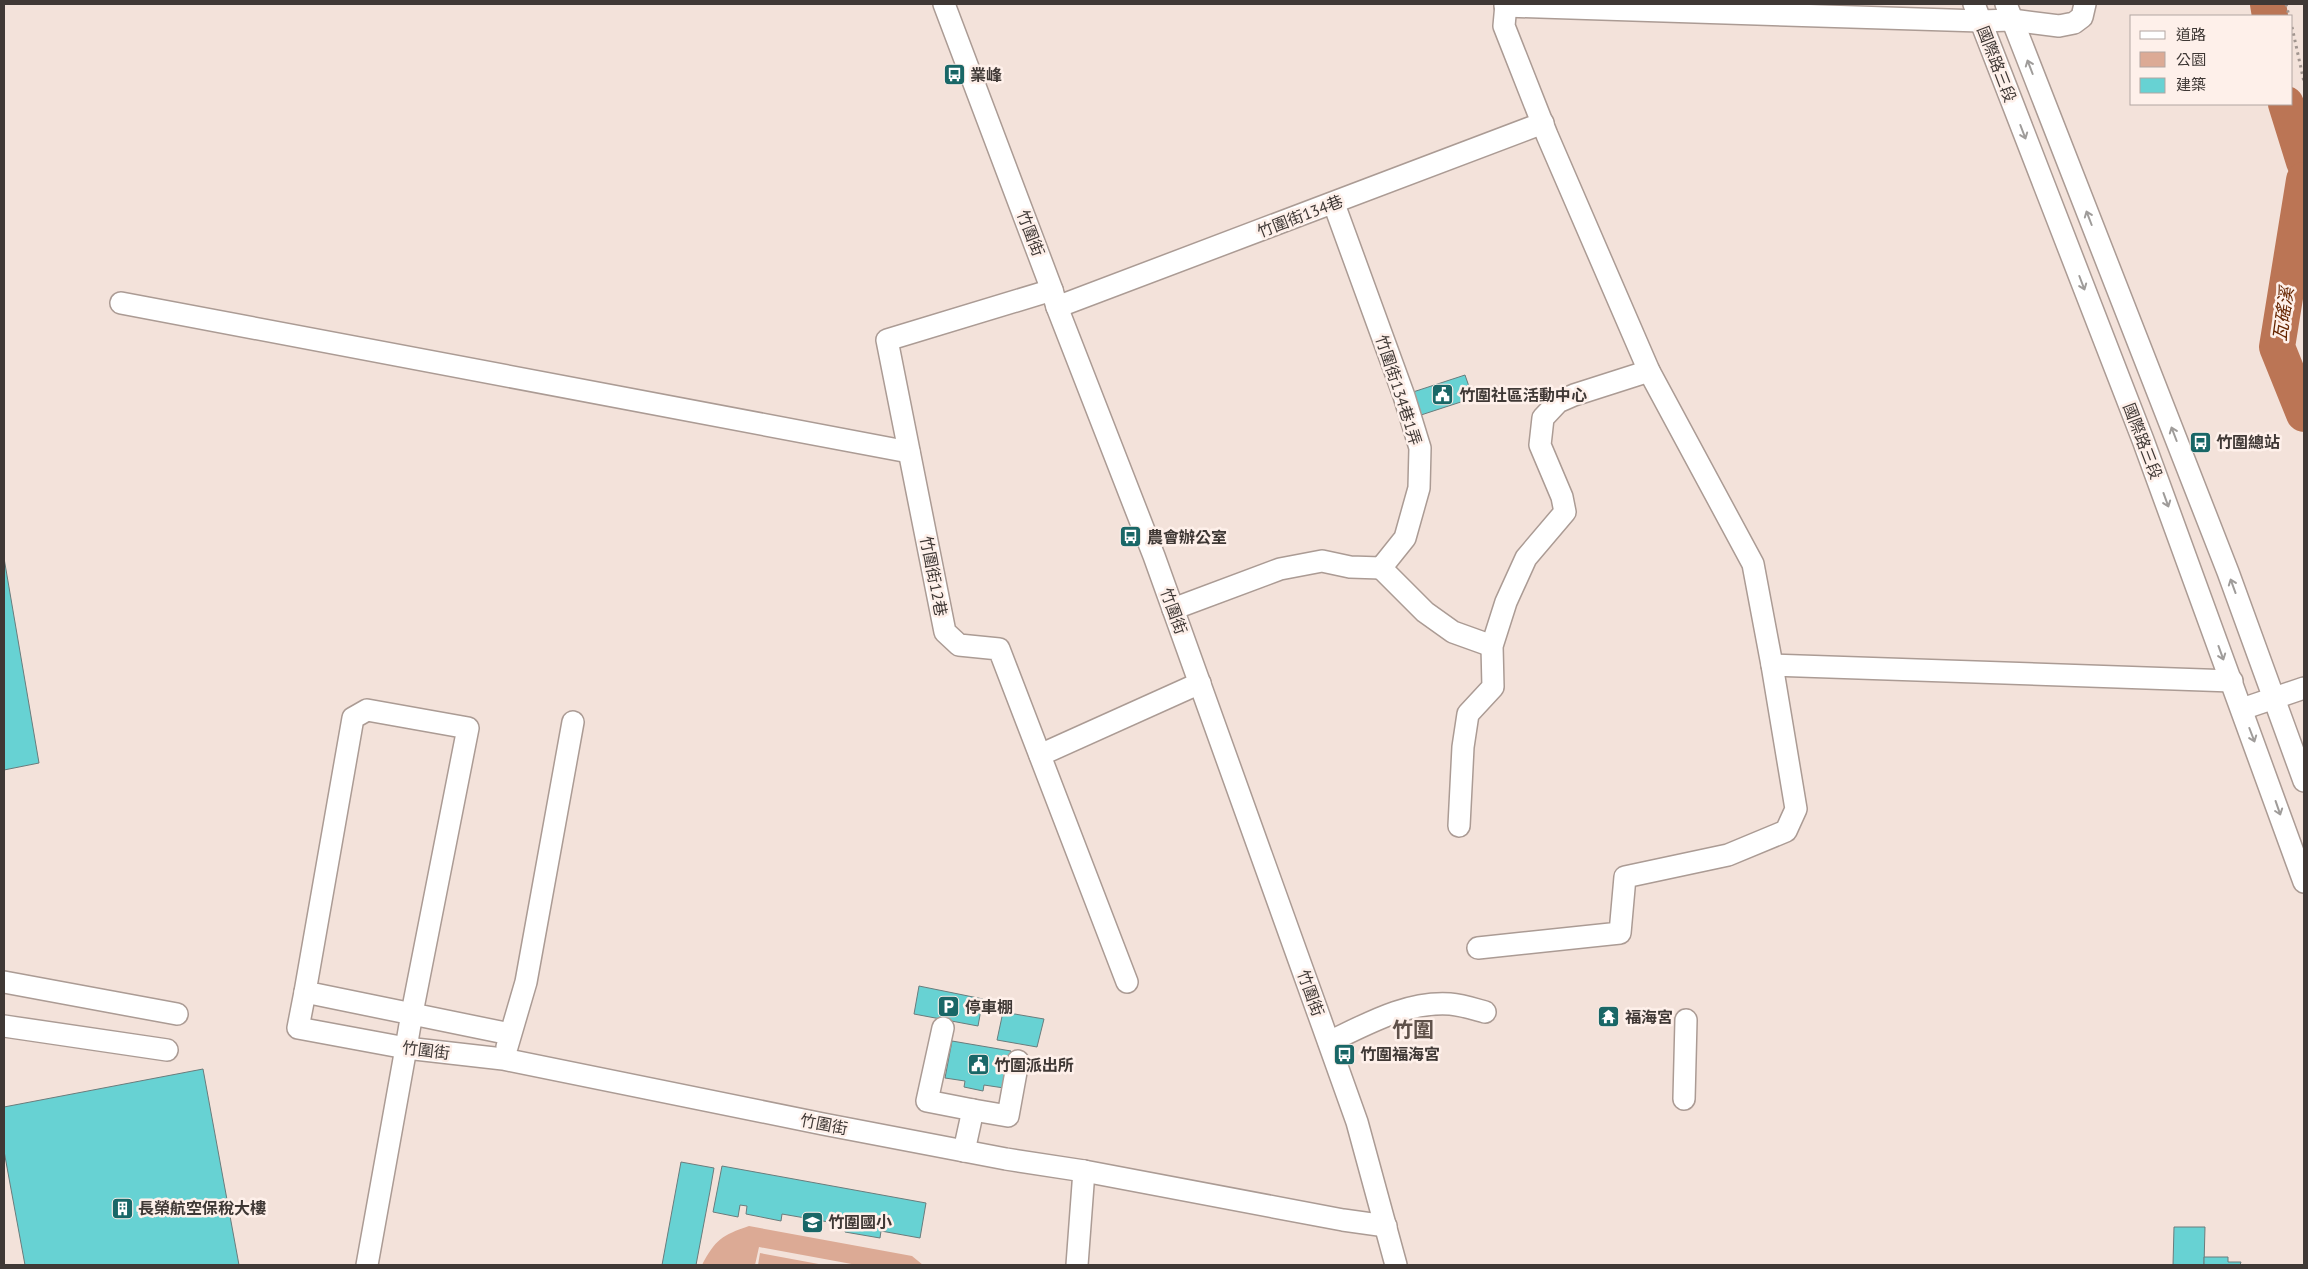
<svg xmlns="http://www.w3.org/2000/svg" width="2308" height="1269" font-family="'PT Sans','Noto Sans TC',sans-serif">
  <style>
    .green { fill: #dcaa95 }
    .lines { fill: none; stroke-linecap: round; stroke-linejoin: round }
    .river { stroke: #bb7555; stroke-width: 36 }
    .building { fill: #67d2d3; stroke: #6a7c7c }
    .minor-casing { stroke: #ab9b94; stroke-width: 24 }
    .path { stroke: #a1958f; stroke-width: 3; stroke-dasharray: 2.5 4; stroke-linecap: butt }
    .minor { stroke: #fff; stroke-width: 21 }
    .oneway { stroke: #9f9c9a }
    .labels { text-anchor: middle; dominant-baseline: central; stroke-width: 5; stroke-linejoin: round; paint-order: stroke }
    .street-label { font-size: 16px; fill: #3f3835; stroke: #fef0ea }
    .poi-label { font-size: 16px; font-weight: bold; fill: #3f3835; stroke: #fef0ea; text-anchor: start }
    .water-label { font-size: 18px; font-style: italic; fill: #662500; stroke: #fef0ea }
    .district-label { font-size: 21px; font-weight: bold; fill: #5f514a; stroke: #fef0ea }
  </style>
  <rect width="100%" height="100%" fill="#f3e2da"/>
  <g class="green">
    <path d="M749 1226 912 1256 923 1265H857L759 1247 755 1265H702C715 1240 722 1235 749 1226Z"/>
    <path d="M760 1253 824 1265H758Z"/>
  </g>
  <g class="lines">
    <g class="river">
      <path d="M2268 4 2270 16"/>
      <path d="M2286 104 2304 162"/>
      <path d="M2304 180 2277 347 2304 414"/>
    </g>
  </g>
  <g class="building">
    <path d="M1465 375 1473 398 1421 415 1413 392Z"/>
    <path d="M4 558 39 763 4 770Z"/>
    <path d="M919 986 983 999 978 1026 914 1014Z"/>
    <path d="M1003 1012 1044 1019 1037 1047 997 1040Z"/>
    <path d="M952 1041 1011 1051 1004 1088 984 1085 983 1091 964 1087 965 1081 945 1078Z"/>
    <path d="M203 1069 239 1265H25L4 1151V1107Z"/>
    <path d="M681 1162 714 1168 710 1191 696 1265H662Z"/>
    <path d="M722 1166 926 1203 920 1238 881 1231 880 1238 845 1232 846 1225 782 1214 781 1221 746 1214 747 1206 740 1205 738 1217 713 1212Z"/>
    <path d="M2174 1227H2205L2204 1265H2173Z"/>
    <path d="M2204 1257H2228V1262H2241L2240 1265H2204Z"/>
  </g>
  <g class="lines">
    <defs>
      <g id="minor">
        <path d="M944 4 1052 290 1057 307 1154 556 1322 1024 1357 1122 1396 1265"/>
        <path d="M1974 4 2143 440 2304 882"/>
        <path d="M2006 4 2228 572 2304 781"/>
        <path d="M1505 6 1980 21 2012 20 2059 26 2074 23 2082 17 2085 4"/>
        <path d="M1052 290 887 340 945 632 959 645 999 649 1127 982"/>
        <path d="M121 303 909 452"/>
        <path d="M1057 307 1543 123"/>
        <path d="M1381 568 1425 612 1453 632 1492 646"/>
        <path d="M1173 609 1280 569 1322 561 1350 567 1381 568 1405 538 1419 488 1420 448 1404 396 1334 204"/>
        <path d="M1772 665 2232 681"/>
        <path d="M2242 709 2304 688"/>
        <path d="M1040 755 1200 683"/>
        <path d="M1459 826 1463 747 1468 714 1493 687 1492 646 1506 602 1526 558 1565 512 1562 497 1540 445 1543 418 1558 402 1574 395 1649 371"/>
        <path d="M1478 948 1620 933 1625 877 1728 855 1786 831 1796 809 1772 665 1753 564 1649 371 1547 135 1504 26 1506 4"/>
        <path d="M4 982 177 1014"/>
        <path d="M305 992 298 1028 406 1048 503 1059 823 1124 1006 1159 1084 1171 1343 1220 1386 1226"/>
        <path d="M4 1026 167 1050"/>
        <path d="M943 1028 927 1101 973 1110 964 1151"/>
        <path d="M1329 1042C1367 1024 1407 1001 1450 1004 1462 1005 1474 1009 1485 1012"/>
        <path d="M507 1047 526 982 573 722"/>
        <path d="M1684 1099 1686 1020"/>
        <path d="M973 1110 1008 1116 1018 1061"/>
        <path d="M367 1265 406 1048 412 1013 468 728 367 710 353 718 305 992 510 1034"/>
        <path d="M1077 1265 1084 1171"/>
      </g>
    </defs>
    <use href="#minor" class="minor-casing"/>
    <g class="path">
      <path d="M2286 4 2289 16"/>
      <path d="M2292 27 2304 82"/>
    </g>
    <use href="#minor" class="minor"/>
  </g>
  <defs><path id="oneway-shaft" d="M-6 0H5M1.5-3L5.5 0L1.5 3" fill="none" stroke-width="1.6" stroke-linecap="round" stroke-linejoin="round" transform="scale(1.25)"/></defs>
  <g class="oneway">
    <use href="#oneway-shaft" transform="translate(2030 67) rotate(-111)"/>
    <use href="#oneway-shaft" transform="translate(2023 132) rotate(69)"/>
    <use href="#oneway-shaft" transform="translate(2089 218) rotate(-111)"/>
    <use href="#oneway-shaft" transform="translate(2082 283) rotate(69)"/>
    <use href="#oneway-shaft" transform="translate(2174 434) rotate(-111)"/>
    <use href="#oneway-shaft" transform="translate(2166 500) rotate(70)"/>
    <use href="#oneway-shaft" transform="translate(2233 586) rotate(-110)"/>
    <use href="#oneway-shaft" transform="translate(2221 653) rotate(70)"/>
    <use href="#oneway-shaft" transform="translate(2252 735) rotate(69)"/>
    <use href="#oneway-shaft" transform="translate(2278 808) rotate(71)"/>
  </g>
  <defs>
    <symbol id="bus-square" viewBox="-11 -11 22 22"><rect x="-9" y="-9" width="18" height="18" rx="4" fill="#196767" stroke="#fef0ea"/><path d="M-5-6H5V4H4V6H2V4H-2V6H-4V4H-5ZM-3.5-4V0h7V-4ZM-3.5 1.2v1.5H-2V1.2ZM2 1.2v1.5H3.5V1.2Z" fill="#fff"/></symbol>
    <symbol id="civic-square" viewBox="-11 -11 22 22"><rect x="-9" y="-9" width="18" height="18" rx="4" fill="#196767" stroke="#fef0ea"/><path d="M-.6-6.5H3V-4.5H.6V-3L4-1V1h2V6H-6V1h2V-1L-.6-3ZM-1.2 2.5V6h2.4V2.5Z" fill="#fff"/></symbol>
    <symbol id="parking-square" viewBox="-11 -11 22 22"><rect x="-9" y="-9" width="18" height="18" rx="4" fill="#196767" stroke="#fef0ea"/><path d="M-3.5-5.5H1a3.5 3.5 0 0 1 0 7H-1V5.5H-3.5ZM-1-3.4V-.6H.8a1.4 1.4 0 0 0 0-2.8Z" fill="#fff"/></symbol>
    <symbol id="temple-square" viewBox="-11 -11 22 22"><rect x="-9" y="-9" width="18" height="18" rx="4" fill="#196767" stroke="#fef0ea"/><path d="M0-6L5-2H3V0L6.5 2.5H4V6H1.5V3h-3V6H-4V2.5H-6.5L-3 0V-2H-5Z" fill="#fff"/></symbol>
    <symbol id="building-square" viewBox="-11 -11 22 22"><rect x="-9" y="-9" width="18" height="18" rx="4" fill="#196767" stroke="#fef0ea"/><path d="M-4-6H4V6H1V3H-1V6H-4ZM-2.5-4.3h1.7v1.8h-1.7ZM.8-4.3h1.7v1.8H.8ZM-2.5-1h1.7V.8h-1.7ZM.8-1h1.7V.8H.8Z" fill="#fff"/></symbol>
    <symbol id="school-square" viewBox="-11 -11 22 22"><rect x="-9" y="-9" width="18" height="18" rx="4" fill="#196767" stroke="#fef0ea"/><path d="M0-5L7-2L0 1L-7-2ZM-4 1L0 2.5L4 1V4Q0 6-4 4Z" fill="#fff"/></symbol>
  </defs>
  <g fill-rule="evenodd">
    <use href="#bus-square" x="942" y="62" width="25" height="25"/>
    <use href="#civic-square" x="1430" y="382" width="25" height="25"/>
    <use href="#bus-square" x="2188" y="430" width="25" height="25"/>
    <use href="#bus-square" x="1118" y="524" width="25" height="25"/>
    <use href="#parking-square" x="936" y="994" width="25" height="25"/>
    <use href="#temple-square" x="1596" y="1004" width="25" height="25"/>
    <use href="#bus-square" x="1332" y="1042" width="25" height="25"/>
    <use href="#civic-square" x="966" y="1052" width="25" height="25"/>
    <use href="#building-square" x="110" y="1196" width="25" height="25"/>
    <use href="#school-square" x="800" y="1210" width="25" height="25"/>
  </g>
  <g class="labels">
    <g class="street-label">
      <text transform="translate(1997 64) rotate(69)">國際路三段</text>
      <text transform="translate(1300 216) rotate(-21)">竹圍街134巷</text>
      <text transform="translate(1031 233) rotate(69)">竹圍街</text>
      <text transform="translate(1399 390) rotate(72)">竹圍街134巷1弄</text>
      <text transform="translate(2143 441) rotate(69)">國際路三段</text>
      <text transform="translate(934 576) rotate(79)">竹圍街12巷</text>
      <text transform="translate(1174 611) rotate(70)">竹圍街</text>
      <text transform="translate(1311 993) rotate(70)">竹圍街</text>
      <text transform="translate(426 1050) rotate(7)">竹圍街</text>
      <text transform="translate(824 1124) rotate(11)">竹圍街</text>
    </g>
    <g class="poi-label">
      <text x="970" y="75">業峰</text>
      <text x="1459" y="395">竹圍社區活動中心</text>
      <text x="2216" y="442">竹圍總站</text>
      <text x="1147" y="537">農會辦公室</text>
      <text x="965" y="1007">停車棚</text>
      <text x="1625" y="1017">福海宮</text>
      <text x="1360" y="1054">竹圍福海宮</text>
      <text x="994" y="1065">竹圍派出所</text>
      <text x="138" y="1208">長榮航空保稅大樓</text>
      <text x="828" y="1222">竹圍國小</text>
    </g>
    <g class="water-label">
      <text transform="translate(2283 314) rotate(-82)">瓦磘溪</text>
    </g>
    <g class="district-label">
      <text x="1413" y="1029">竹圍</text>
    </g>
  </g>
  <rect width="2308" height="1269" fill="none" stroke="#3f3835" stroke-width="10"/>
  <rect x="2130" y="15" width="162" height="90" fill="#fef0ea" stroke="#b2a6a2"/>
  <rect x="2140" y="31" width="25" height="8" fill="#ffffff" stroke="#b2a6a2"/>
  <text x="2176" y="40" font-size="15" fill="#3f3835">道路</text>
  <rect x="2140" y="52" width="25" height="15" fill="#dcaa95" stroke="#b2a6a2"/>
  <text x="2176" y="65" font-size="15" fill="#3f3835">公園</text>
  <rect x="2140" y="78" width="25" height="15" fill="#67d2d3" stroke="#b2a6a2"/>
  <text x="2176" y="90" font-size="15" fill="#3f3835">建築</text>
</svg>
